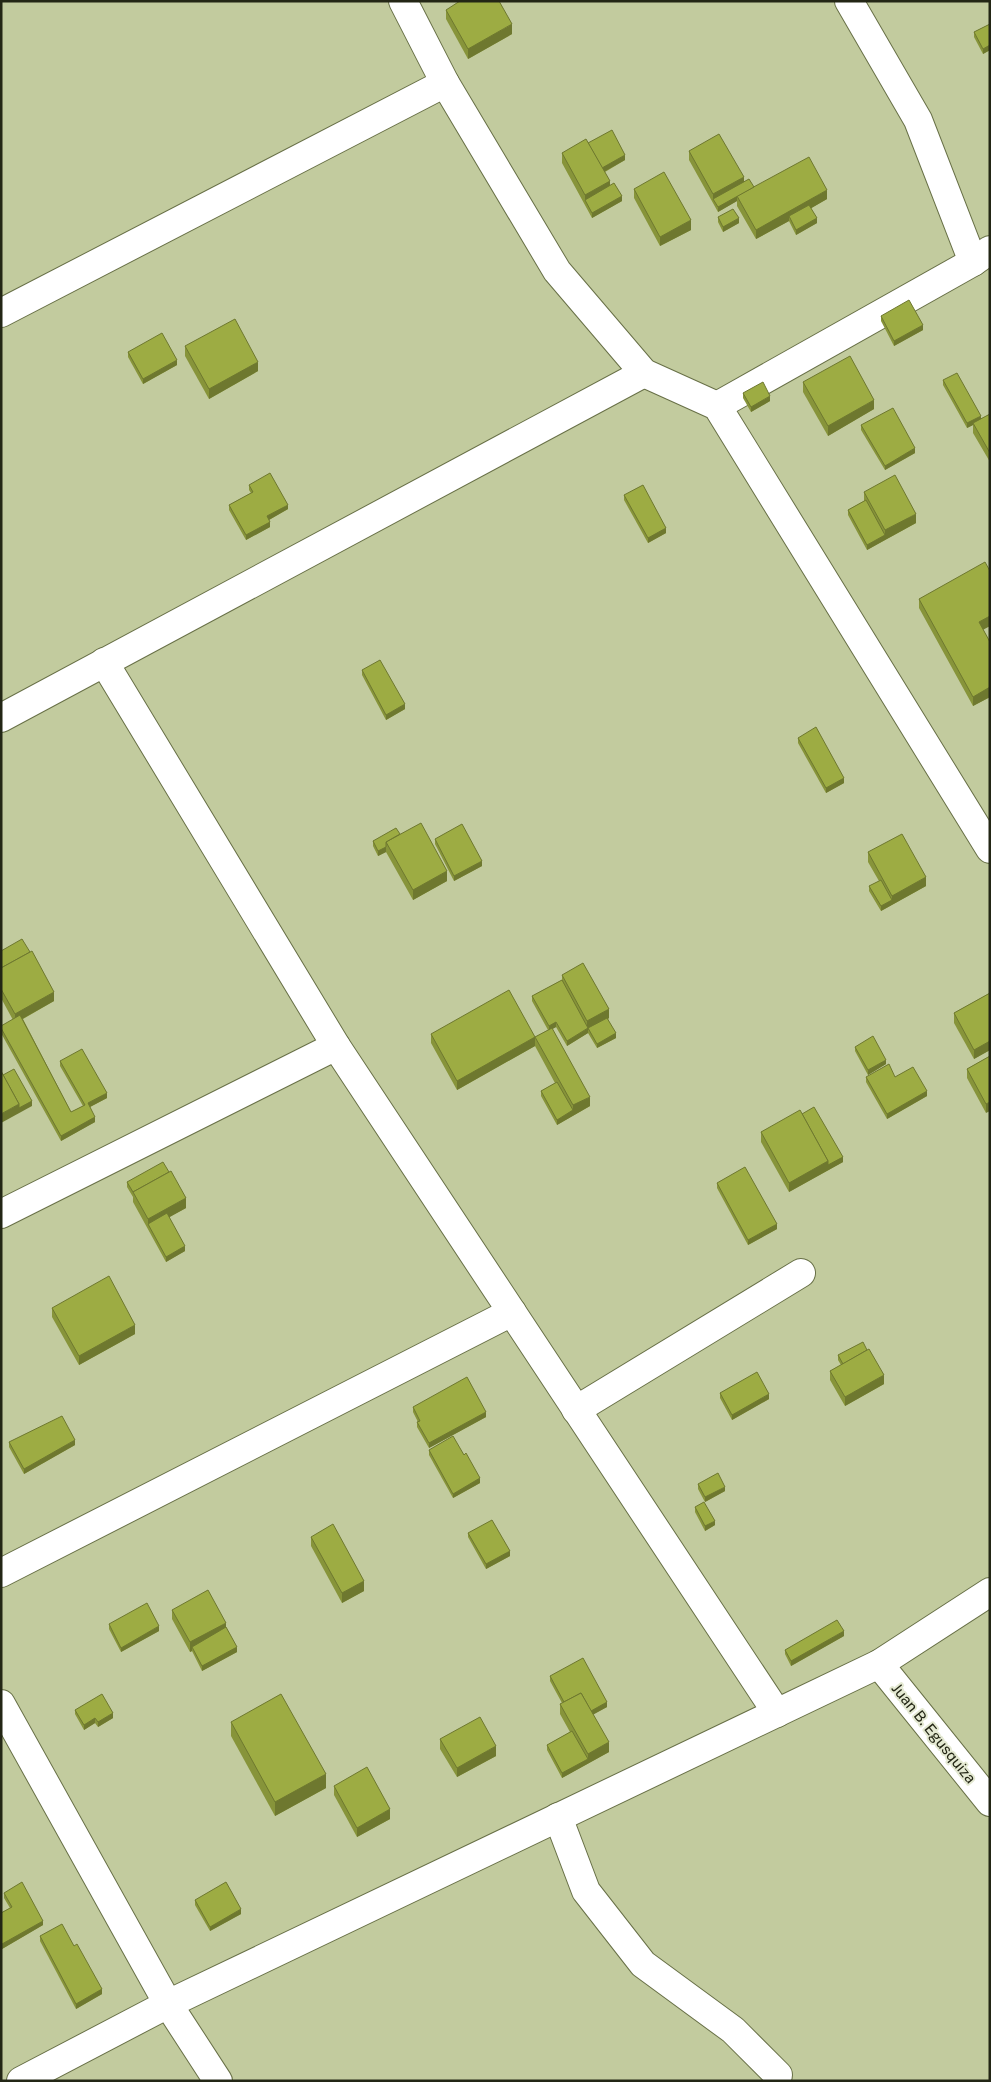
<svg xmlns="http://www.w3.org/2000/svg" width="991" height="2082" font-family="'Public Sans',sans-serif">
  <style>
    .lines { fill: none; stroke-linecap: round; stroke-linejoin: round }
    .minor-casing { stroke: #687047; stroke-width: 30 }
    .tertiary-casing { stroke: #687047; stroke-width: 30 }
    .minor { stroke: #fff; stroke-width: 28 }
    .tertiary { stroke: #fff; stroke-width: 28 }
    .wall { fill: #87943a }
    .shaded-wall { fill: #6e782f }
    .building { fill: #9dac43; stroke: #6e782f }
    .labels { text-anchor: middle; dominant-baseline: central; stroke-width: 4; stroke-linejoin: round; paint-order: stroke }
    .street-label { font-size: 15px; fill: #232615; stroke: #e4e9d2 }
  </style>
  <rect width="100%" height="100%" fill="#c2cb9e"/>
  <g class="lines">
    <defs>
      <g id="minor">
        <path d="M403 1 445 83 557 271 644 373 717 406 990 849"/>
        <path d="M849 1 918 120 973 262"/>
        <path d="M1 313 445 83"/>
        <path d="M717 406 973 262 990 250"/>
        <path d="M104 662 336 1046 777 1713"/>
        <path d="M1 718 644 373"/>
        <path d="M1 1214 336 1046"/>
        <path d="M576 1410 801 1273"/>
        <path d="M1 1573 512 1312"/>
        <path d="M1 1704 168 2004 218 2081"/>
        <path d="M558 1817 586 1891 643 1964 733 2030 778 2075"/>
        <path d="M21 2081 168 2004 879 1664 990 1592"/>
      </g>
      <path id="tertiary" d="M879 1664 990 1802"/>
    </defs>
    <use href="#minor" class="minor-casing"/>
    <use href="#tertiary" class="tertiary-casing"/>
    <use href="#minor" class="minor"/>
    <use href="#tertiary" class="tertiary"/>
  </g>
  <g class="wall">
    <path d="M446 10 512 34 468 59 446 19Z"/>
    <path d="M990 24V50L983 54 974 37V32Z"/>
    <path d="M588 143 625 160 605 172 610 185 622 201 592 218 562 163V153Z"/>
    <path d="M689 151 754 187 827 199 811 208 817 223 796 235 789 221 756 239 737 206V201L718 212 689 160Z"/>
    <path d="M634 189 691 230 660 246 634 198Z"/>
    <path d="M718 217 739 223 723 232 718 222Z"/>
    <path d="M881 316 923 330 894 346 881 321Z"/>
    <path d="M185 346 258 371 209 399 185 356Z"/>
    <path d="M128 352 177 365 143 384 128 357Z"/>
    <path d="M943 380 981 419 990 414V462L973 433V425L967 428 943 385Z"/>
    <path d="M803 382 874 409 828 436 803 392Z"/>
    <path d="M743 393 770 401 751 412 743 398Z"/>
    <path d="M861 425 915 453 885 470 861 430Z"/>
    <path d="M249 485 288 509 269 520 270 527 246 540 229 510V505L251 493 249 490Z"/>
    <path d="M864 492 916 523 867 550 848 515V510L864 501Z"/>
    <path d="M624 495 666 533 648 543 624 500Z"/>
    <path d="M990 571V626L983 629 990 642V697L973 706 919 608V599Z"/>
    <path d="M362 670 405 709 386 720 362 675Z"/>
    <path d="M798 738 844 783 826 793 798 743Z"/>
    <path d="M400 834 447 881 413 900 386 852 378 856 373 846V841Z"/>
    <path d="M435 839 482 866 454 881 435 844Z"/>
    <path d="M868 852 926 886 881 911 869 891V886L879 881 868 862Z"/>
    <path d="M1 951 54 1001 23 1019 71 1112 83 1106 60 1066V1061L107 1098 90 1107 95 1122 61 1141 1 1033V1026L13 1020 1 998Z"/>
    <path d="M562 975 609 1018 608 1019 616 1038 597 1048 588 1033 567 1046 556 1027 552 1029 590 1106 557 1125 541 1096V1091L555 1083 535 1046 457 1090 431 1043V1034L535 1037 548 1030 532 1001V996L562 980Z"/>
    <path d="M990 993V1050L974 1059 954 1023V1013Z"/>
    <path d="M855 1047 886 1064 868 1075 855 1051Z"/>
    <path d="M990 1056 986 1113 967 1078V1069Z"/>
    <path d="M866 1077H895L927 1096 887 1119 866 1082Z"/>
    <path d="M802 1114 843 1162 789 1192 761 1142V1132Z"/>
    <path d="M127 1182 186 1208 169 1217 185 1251 166 1262 133 1202V1197L127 1187Z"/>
    <path d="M717 1183 777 1229 748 1245 717 1188Z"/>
    <path d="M52 1308 135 1334 79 1365 52 1317Z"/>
    <path d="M838 1355 884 1384 845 1406 830 1380V1371L841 1365 838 1360Z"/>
    <path d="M720 1393 769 1399 732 1420 720 1398Z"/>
    <path d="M413 1407 486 1417 429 1448 417 1427V1422H418L413 1412Z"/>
    <path d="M9 1442 75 1445 24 1474 9 1447Z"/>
    <path d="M429 1450 464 1455 480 1483 453 1498 429 1455Z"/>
    <path d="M698 1484 725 1491 705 1502 698 1489Z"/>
    <path d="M695 1507 715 1525 705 1531 695 1512Z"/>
    <path d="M468 1533 510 1556 486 1569 468 1537Z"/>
    <path d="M311 1537 364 1591 342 1603 311 1546Z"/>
    <path d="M172 1610 226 1627 237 1652 202 1671 192 1651 190 1652 172 1619Z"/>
    <path d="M109 1624 159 1631 121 1652 109 1629Z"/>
    <path d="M844 1636 791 1666 785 1654V1650Z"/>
    <path d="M550 1676 607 1707 593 1714 609 1752 562 1778 547 1750V1745L570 1732 560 1714V1704L562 1703 550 1681Z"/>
    <path d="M75 1710 113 1718 98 1727 95 1723 84 1730 75 1714Z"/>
    <path d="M231 1722 326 1788 275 1816 231 1736Z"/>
    <path d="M440 1739 496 1756 457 1777 440 1749Z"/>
    <path d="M334 1786 390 1819 357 1837 334 1795Z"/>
    <path d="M4 1893 43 1925 2 1949 1 1947V1913L10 1908 4 1898Z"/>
    <path d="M195 1900 241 1914 210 1931 195 1905Z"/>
    <path d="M40 1936 74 1946 102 1994 76 2009 40 1941Z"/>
  </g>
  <g class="shaded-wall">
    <path d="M512 24V34L468 59V49Z"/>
    <path d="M990 45V50L983 54V49Z"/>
    <path d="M625 155V160L600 174V169Z"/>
    <path d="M744 177V187L713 199V194Z"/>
    <path d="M610 181V190L585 200V195Z"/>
    <path d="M754 187 737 196V201L718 212V207Z"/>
    <path d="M827 190V199L791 220 789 216V221L756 239V230Z"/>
    <path d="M622 196V201L592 218V213Z"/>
    <path d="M739 218V223L723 232V227Z"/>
    <path d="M817 218V223L796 235V230Z"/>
    <path d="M691 220V230L660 246V237Z"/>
    <path d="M923 325V330L894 346V341Z"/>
    <path d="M177 360V365L143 384V379Z"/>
    <path d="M258 362V371L209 399V389Z"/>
    <path d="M770 396V401L751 412V407Z"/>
    <path d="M874 400V409L828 436V426Z"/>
    <path d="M981 416V420L973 423V425L967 428V423Z"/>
    <path d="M915 448V453L885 470V466Z"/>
    <path d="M288 505V509L267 521V516Z"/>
    <path d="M916 514V523L885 540V530Z"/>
    <path d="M270 522V527L246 540V535Z"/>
    <path d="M666 528V533L648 543V538Z"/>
    <path d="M885 535V540L867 550V545Z"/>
    <path d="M990 616V626L979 632V622Z"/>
    <path d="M990 687V697L973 706V697Z"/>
    <path d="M405 704V709L386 720V715Z"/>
    <path d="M844 778V783L826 793V788Z"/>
    <path d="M386 847V852L378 856V851Z"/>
    <path d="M482 861V866L454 881V876Z"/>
    <path d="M447 871V881L413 900V890Z"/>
    <path d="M926 877V886L881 911V906L892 900V896Z"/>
    <path d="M54 992V1001L15 1023V1014Z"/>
    <path d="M609 1009V1018L588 1030V1033L567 1046V1041L587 1029V1021Z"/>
    <path d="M556 1022V1027L549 1031V1026Z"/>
    <path d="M616 1033V1038L597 1048V1044Z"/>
    <path d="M535 1037V1046L457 1090V1081Z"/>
    <path d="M990 1041V1050L974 1059V1050Z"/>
    <path d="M886 1060V1064L868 1075V1070Z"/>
    <path d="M927 1091V1096L887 1119V1114Z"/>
    <path d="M107 1093V1098L88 1108V1103Z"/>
    <path d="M590 1097V1106L557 1125V1120L573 1110V1105Z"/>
    <path d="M32 1101V1106L1 1123V1114L19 1104Z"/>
    <path d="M990 1102V1111L986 1113V1104Z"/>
    <path d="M95 1117V1122L61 1141V1136Z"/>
    <path d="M843 1157V1162L789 1192V1183L828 1161Z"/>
    <path d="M186 1198V1208L150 1228 148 1224V1219Z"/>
    <path d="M777 1224V1229L748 1245V1240Z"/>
    <path d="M185 1246V1251L166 1262V1257Z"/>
    <path d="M135 1325V1334L79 1365V1356Z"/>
    <path d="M884 1375V1384L845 1406V1397Z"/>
    <path d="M769 1394V1399L732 1420V1415Z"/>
    <path d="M486 1412V1417L429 1448V1443Z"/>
    <path d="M75 1440V1445L24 1474V1469Z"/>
    <path d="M480 1478V1483L453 1498V1494Z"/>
    <path d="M725 1487V1491L705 1502V1497Z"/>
    <path d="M715 1521V1525L705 1531V1526Z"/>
    <path d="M510 1551V1556L486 1569V1564Z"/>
    <path d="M364 1581V1591L342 1603V1593Z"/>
    <path d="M226 1623V1632L192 1647V1651L190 1652V1642Z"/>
    <path d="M159 1626V1631L121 1652V1648Z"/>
    <path d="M844 1631V1636L791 1666V1661Z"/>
    <path d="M237 1647V1652L202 1671V1666Z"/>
    <path d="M607 1702V1707L589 1717V1712Z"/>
    <path d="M113 1713V1718L98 1727V1722Z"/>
    <path d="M95 1718V1723L84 1730V1725Z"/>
    <path d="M609 1742V1752L562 1778V1773L588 1759V1754Z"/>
    <path d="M496 1746V1756L457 1777V1768Z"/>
    <path d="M326 1774V1788L275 1816V1802Z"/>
    <path d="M390 1809V1819L357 1837V1828Z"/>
    <path d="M241 1909V1914L210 1931V1927Z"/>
    <path d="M43 1921V1925L2 1949V1944Z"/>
    <path d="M102 1989V1994L76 2009V2004Z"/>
  </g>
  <g class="building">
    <path d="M460 1H499L512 24 468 49 446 10Z"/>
    <path d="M990 24V45L983 49 974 32Z"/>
    <path d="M612 130 625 155 602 168 588 143Z"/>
    <path d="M719 134 744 177 713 194 689 151Z"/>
    <path d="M586 139 610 181 585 195 562 153Z"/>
    <path d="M809 157 827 190 756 230 737 196Z"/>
    <path d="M664 172 691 220 660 237 634 189Z"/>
    <path d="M749 179 754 187 718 207 713 199Z"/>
    <path d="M614 183 622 196 592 213 585 200Z"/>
    <path d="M809 205 817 218 796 230 789 216Z"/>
    <path d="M733 209 739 218 723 227 718 217Z"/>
    <path d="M909 300 923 325 894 341 881 316Z"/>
    <path d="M235 319 258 362 209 389 185 346Z"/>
    <path d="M162 333 177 360 143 379 128 352Z"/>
    <path d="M850 356 874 400 828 426 803 382Z"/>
    <path d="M957 373 981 416 967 423 943 380Z"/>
    <path d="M763 382 770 396 751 407 743 393Z"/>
    <path d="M893 408 915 448 885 466 861 425Z"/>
    <path d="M990 414V453L973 423Z"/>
    <path d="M270 473 288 505 267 516 270 522 246 535 229 505 253 492 249 485Z"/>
    <path d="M895 475 916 514 885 530 864 492Z"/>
    <path d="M643 485 666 528 648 538 624 495Z"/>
    <path d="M866 500 885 535 867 545 848 510Z"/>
    <path d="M985 562 990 571V616L979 622 990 642V687L973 697 919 599Z"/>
    <path d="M380 660 405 704 386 715 362 670Z"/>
    <path d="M816 727 844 778 826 788 798 738Z"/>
    <path d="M421 823 447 871 413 890 386 842Z"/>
    <path d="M462 824 482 861 454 876 435 839Z"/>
    <path d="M396 828 400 834 386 842V847L378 851 373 841Z"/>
    <path d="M902 834 926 877 892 896 868 852Z"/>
    <path d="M881 880 892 900 881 906 869 886Z"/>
    <path d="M22 939 30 952 1 968V951Z"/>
    <path d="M32 951 54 992 15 1014 1 989V968Z"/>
    <path d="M583 963 609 1009 587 1021 562 975Z"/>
    <path d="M562 980 588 1028 607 1018 616 1033 597 1044 588 1028 567 1041 556 1022 549 1026 532 996Z"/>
    <path d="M509 990 535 1037 457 1081 431 1034Z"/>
    <path d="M990 993V1041L974 1050 954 1013Z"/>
    <path d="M20 1015 71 1112 85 1105 60 1061 82 1049 107 1093 88 1103 95 1117 61 1136 1 1028V1026Z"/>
    <path d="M552 1028 590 1097 573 1105 535 1037Z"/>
    <path d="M873 1036 886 1060 868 1070 855 1047Z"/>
    <path d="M990 1056V1102L986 1104 967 1069Z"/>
    <path d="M889 1064 895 1077 913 1067 927 1091 887 1114 866 1077Z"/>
    <path d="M14 1069 32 1101 19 1108V1104L3 1075Z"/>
    <path d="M1 1071 19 1104 1 1114Z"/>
    <path d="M557 1082 573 1110 557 1120 541 1091Z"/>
    <path d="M814 1107 843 1157 828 1165V1161L802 1114Z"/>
    <path d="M800 1110 828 1161 789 1183 761 1132Z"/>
    <path d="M163 1162 169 1172 133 1192 127 1182Z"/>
    <path d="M745 1167 777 1224 748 1240 717 1183Z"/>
    <path d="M171 1171 186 1198 148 1219 133 1192Z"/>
    <path d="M167 1213 185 1246 166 1257 148 1224Z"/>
    <path d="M109 1276 135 1325 79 1356 52 1308Z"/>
    <path d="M863 1342 867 1350 843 1364 838 1355Z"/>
    <path d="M869 1349 884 1375 845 1397 830 1371Z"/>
    <path d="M757 1372 769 1394 732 1415 720 1393Z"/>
    <path d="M467 1377 486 1412 429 1443 417 1422 420 1421 413 1407Z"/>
    <path d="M62 1416 75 1440 24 1469 9 1442Z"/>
    <path d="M453 1436 464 1455 466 1453 480 1478 453 1494 429 1450Z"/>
    <path d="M718 1473 725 1487 705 1497 698 1484Z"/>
    <path d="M704 1502 715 1521 705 1526 695 1507Z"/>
    <path d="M492 1520 510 1551 486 1564 468 1533Z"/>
    <path d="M333 1524 364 1581 342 1593 311 1537Z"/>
    <path d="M208 1590 226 1623 190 1642 172 1610Z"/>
    <path d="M147 1603 159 1626 121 1648 109 1624Z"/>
    <path d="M837 1620 844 1631 791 1661 785 1650Z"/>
    <path d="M226 1627 237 1647 202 1666 192 1647Z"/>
    <path d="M583 1658 607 1702 591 1711 581 1693 564 1702 550 1676Z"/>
    <path d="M581 1693 609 1742 588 1754 560 1704Z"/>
    <path d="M102 1694 113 1713 98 1722 95 1718 84 1725 75 1710Z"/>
    <path d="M281 1694 326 1774 275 1802 231 1722Z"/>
    <path d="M480 1717 496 1746 457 1768 440 1739Z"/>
    <path d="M572 1731 588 1759 562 1773 547 1745Z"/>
    <path d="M367 1767 390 1809 357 1828 334 1786Z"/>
    <path d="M22 1882 43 1921 2 1944 1 1942V1913L12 1907 4 1893Z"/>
    <path d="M226 1882 241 1909 210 1927 195 1900Z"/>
    <path d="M62 1924 74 1946 77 1944 102 1989 76 2004 40 1936Z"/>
  </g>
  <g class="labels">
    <g class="street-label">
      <text transform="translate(934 1733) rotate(51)">Juan B. Egusquiza</text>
    </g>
  </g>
  <rect width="991" height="2082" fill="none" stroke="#232615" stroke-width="5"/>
</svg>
